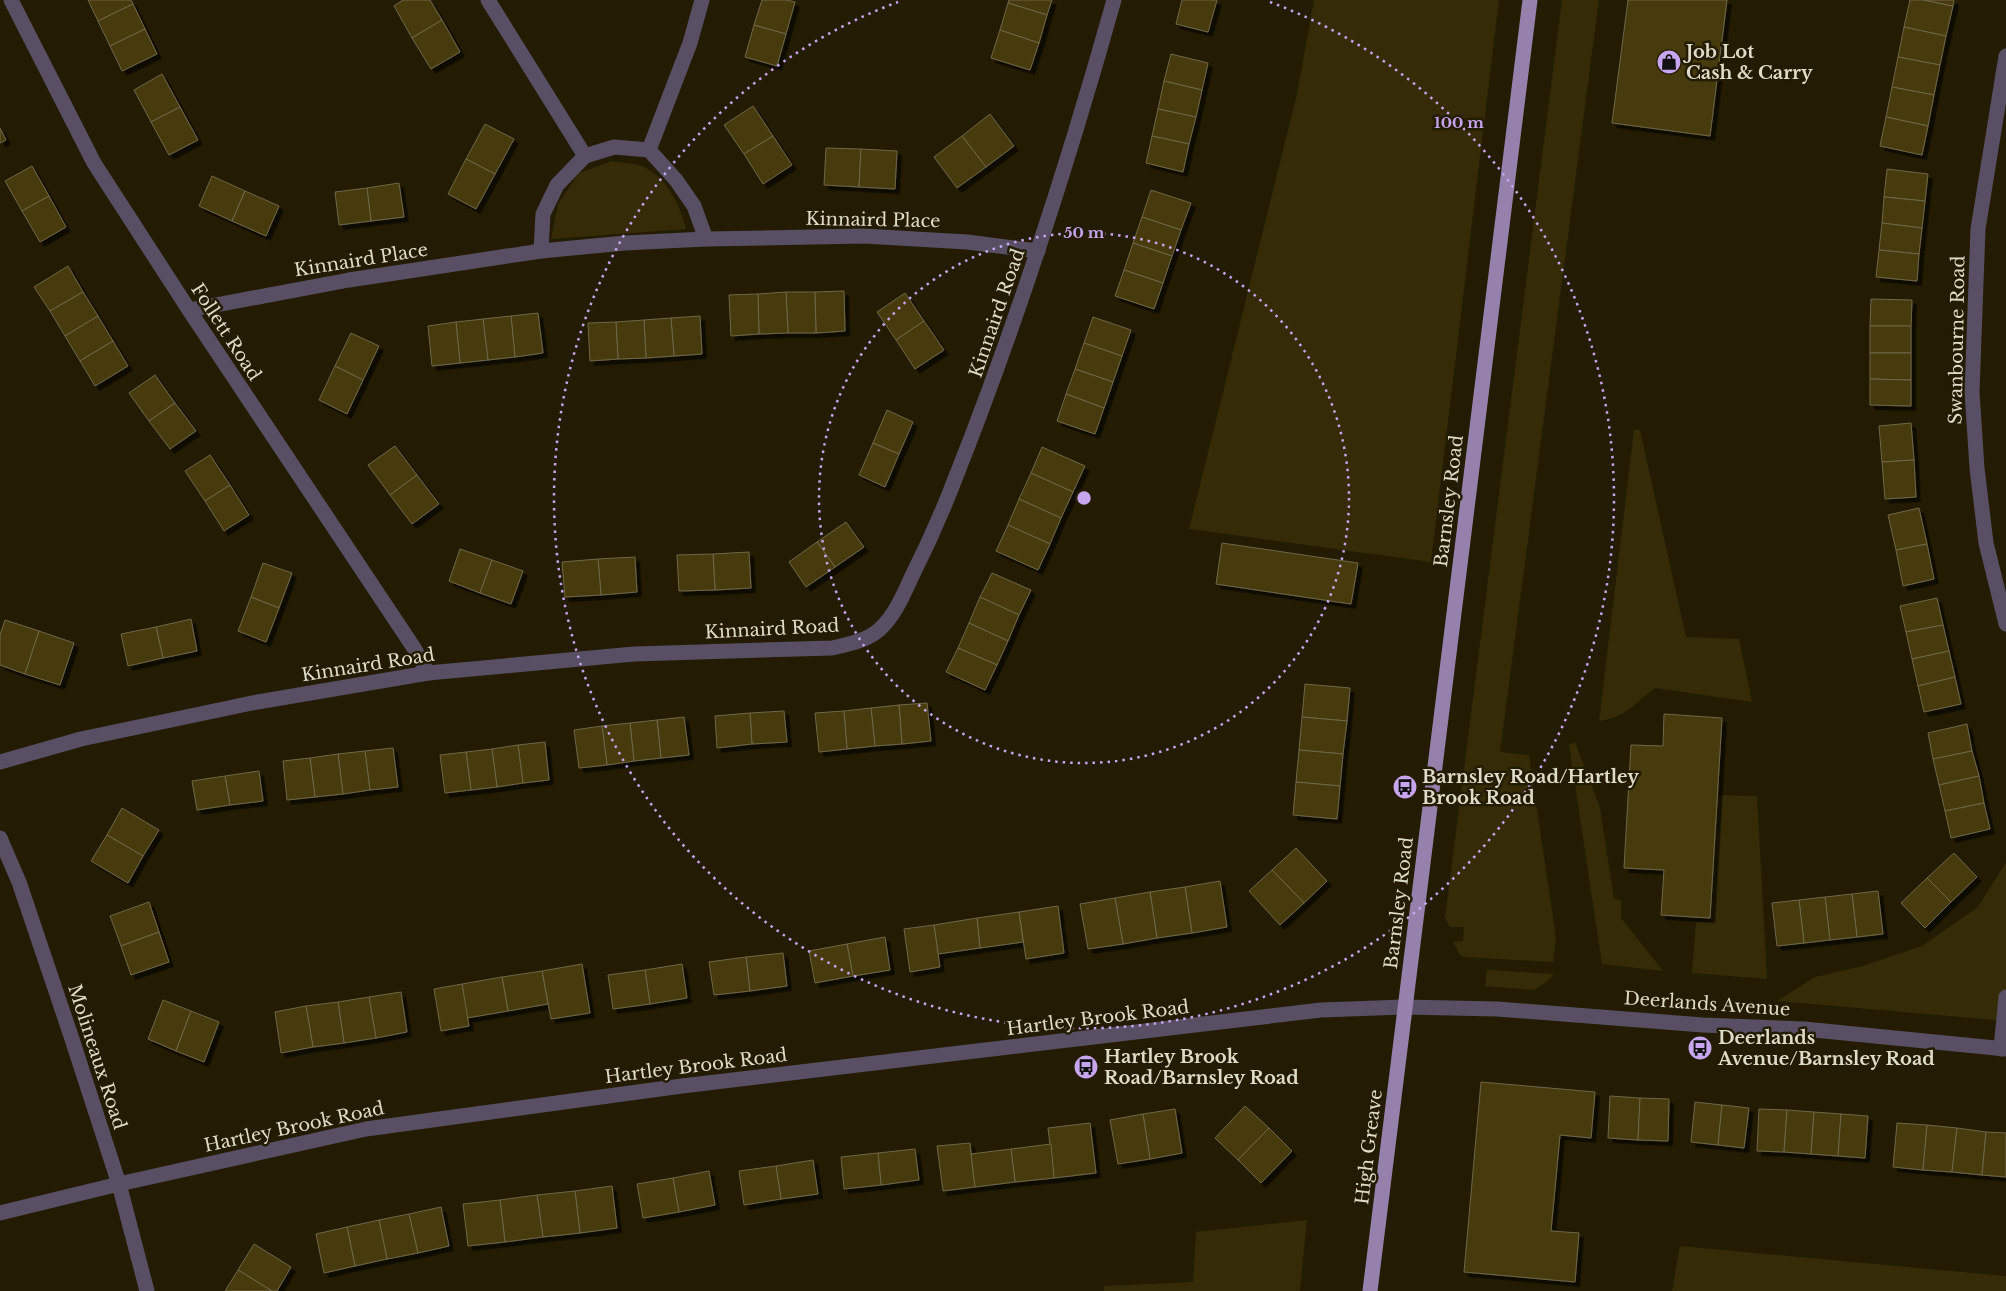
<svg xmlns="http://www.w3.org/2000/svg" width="2006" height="1291" font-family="'Libre Baskerville',serif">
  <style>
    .green { fill: #352b07 }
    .building { fill: #463a0c; stroke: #6f674a; filter: url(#shadow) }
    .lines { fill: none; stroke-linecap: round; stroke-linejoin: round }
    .minor { stroke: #584f64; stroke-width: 15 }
    .major { stroke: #9581ac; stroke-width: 15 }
    .ring { fill: none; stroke: #c8a6ef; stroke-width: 2.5; stroke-dasharray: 2.5 5 }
    .labels { text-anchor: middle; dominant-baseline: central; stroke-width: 5; stroke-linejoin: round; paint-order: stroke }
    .poi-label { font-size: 18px; font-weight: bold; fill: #dfdbcb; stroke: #241c02; text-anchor: start }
    .street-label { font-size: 18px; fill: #dfdbcb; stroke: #241c02 }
    .centre { fill: #c8a6ef; stroke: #241c02; stroke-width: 2.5 }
    .ring-label { font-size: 15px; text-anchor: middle; font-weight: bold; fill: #c8a6ef; stroke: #241c02; stroke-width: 5; stroke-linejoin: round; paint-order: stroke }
  </style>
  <defs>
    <filter id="shadow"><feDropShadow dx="4.5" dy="4.5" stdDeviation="0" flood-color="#0009"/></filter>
  </defs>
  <rect width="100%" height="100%" fill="#241c02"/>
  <g class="green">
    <path d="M1314 0H1499L1431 562 1189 529 1297 94Z"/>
    <path d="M1562 0H1599L1500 752 1529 755 1556 938 1553 962 1464 957 1460 955 1453 942 1463 941 1464 927H1450L1445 918Z"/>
    <path d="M612 161C622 163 637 163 646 168 668 180 680 206 686 229L551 239 558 204 579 173Z"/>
    <path d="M1634 430H1640L1686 637 1739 639 1752 702 1655 688C1633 704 1627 717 1599 721Z"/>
    <path d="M1575 742 1600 808 1614 899 1621 900V918L1663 971 1602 964 1569 745Z"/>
    <path d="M1717 795 1757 796 1767 979 1692 973 1696 922H1710Z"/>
    <path d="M2006 862V1021L1777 1001 1815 977 1863 966 1922 946 1978 907Z"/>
    <path d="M1487 970 1554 974 1548 981 1534 990 1485 986Z"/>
    <path d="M1307 1220 1300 1291H1104V1286L1193 1282 1196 1232Z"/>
    <path d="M1680 1246 2006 1276V1291H1672Z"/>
  </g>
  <g class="building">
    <path d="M88 0H131L133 4 98 21Z"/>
    <path d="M403 0H430L442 20 412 38 394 6Z"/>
    <path d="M762 0H787L795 2 786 34 754 25Z"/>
    <path d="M1009 0H1052L1047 15 1008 3Z"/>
    <path d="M1182 0H1217L1208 32 1176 24Z"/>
    <path d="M1628 0H1727L1710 136 1612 123Z"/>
    <path d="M1910 0H1924L1953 6 1946 36 1904 27Z"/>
    <path d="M1924 0H1954L1953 6Z"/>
    <path d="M1008 3 1047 15 1039 43 1000 30Z"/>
    <path d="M133 4 145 29 110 46 98 21Z"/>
    <path d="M442 20 460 52 431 69 412 38Z"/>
    <path d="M754 25 786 34 777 66 745 57Z"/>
    <path d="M1904 27 1946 36 1940 65 1898 57Z"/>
    <path d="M145 29 157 54 122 71 110 46Z"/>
    <path d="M1000 30 1039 43 1030 70 991 58Z"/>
    <path d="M1171 54 1208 63 1202 90 1164 81Z"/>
    <path d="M1898 57 1940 65 1934 95 1892 87Z"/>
    <path d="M162 74 180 107 151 122 134 90Z"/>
    <path d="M1164 81 1202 90 1196 117 1158 109Z"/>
    <path d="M1892 87 1934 95 1928 126 1886 117Z"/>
    <path d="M753 106 773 136 744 154 724 125Z"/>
    <path d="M180 107 198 140 169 155 151 122Z"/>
    <path d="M1158 109 1196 117 1189 144 1152 136Z"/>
    <path d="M990 114 1014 146 986 167 962 136Z"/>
    <path d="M1886 117 1928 126 1922 155 1880 146Z"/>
    <path d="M485 124 514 139 495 174 466 159Z"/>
    <path d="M0 128 6 140 0 143Z"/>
    <path d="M773 136 792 165 763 184 744 154Z"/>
    <path d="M962 136 986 167 957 188 934 157Z"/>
    <path d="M1152 136 1189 144 1183 172 1146 163Z"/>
    <path d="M826 148 861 149 859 187 824 185Z"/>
    <path d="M861 149 897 151 895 189 859 187Z"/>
    <path d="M466 159 495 174 476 209 448 194Z"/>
    <path d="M32 166 49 196 22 211 5 181Z"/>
    <path d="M1887 169 1928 174 1925 201 1884 197Z"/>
    <path d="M212 176 245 191 232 221 199 206Z"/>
    <path d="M399 183 404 217 371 221 367 188Z"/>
    <path d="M367 188 371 221 339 225 335 192Z"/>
    <path d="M1151 190 1191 203 1181 230 1142 217Z"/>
    <path d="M245 191 279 206 266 236 232 221Z"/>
    <path d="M49 196 66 227 40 242 22 211Z"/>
    <path d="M1884 197 1925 201 1922 228 1882 223Z"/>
    <path d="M1142 217 1181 230 1172 256 1133 243Z"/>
    <path d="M1882 223 1922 228 1919 254 1879 250Z"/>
    <path d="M1133 243 1172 256 1163 283 1124 270Z"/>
    <path d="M1879 250 1919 254 1917 281 1876 277Z"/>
    <path d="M68 266 83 292 50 311 34 287Z"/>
    <path d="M1124 270 1163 283 1154 309 1115 296Z"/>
    <path d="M844 291 845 331 816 333 815 292Z"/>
    <path d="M83 292 98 316 65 336 50 311Z"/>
    <path d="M786 292H815L816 333H788Z"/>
    <path d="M786 292 788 333 759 334 758 294Z"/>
    <path d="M905 293 924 321 896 340 877 312Z"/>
    <path d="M758 294 759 334 731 336 729 295Z"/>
    <path d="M1871 299 1912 300 1911 326H1870Z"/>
    <path d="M538 313 543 353 515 357 511 316Z"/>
    <path d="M98 316 113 341 80 361 65 336Z"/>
    <path d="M511 316 515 357 488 360 483 319Z"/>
    <path d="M700 316 702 354 674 356 671 318Z"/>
    <path d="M1093 317 1131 330 1122 356 1084 343Z"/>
    <path d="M671 318 674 356 646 358 644 320Z"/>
    <path d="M483 319 488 360 460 363 456 322Z"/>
    <path d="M644 320 646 358 618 359 616 322Z"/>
    <path d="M924 321 944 350 915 369 896 340Z"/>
    <path d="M456 322 460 363 432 366 428 326Z"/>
    <path d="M616 322 618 359 590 361 588 323Z"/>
    <rect x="1870" y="326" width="41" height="27"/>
    <path d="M351 333 379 346 363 380 335 366Z"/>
    <path d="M113 341 128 366 95 386 80 361Z"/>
    <path d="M1084 343 1122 356 1113 382 1075 369Z"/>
    <path d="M1870 353H1911V380L1870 379Z"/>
    <path d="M335 366 363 380 347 414 319 400Z"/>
    <path d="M1075 369 1113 382 1104 408 1066 394Z"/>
    <path d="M155 375 175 403 149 421 129 393Z"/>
    <path d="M1870 379 1911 380V406L1870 405Z"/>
    <path d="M1066 394 1104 408 1095 434 1057 421Z"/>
    <path d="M175 403 196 431 170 449 149 421Z"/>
    <path d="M887 410 913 422 899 454 873 443Z"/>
    <path d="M1911 423 1914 460 1882 462 1879 426Z"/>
    <path d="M873 443 899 454 885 487 859 475Z"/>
    <path d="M395 446 417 475 390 495 368 465Z"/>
    <path d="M1042 447 1085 466 1073 492 1031 473Z"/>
    <path d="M210 455 230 485 205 501 185 471Z"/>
    <path d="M1914 460 1916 497 1885 499 1882 462Z"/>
    <path d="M1031 473 1073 492 1061 518 1019 499Z"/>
    <path d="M417 475 439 504 412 524 390 495Z"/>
    <path d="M230 485 249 515 224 531 205 501Z"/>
    <path d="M1019 499 1061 518 1050 544 1008 525Z"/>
    <path d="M1919 508 1927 544 1896 550 1888 515Z"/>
    <path d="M846 522 864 547 835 567 817 542Z"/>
    <path d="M1008 525 1050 544 1038 570 996 551Z"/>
    <path d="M817 542 835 567 806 587 789 562Z"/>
    <path d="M1222 543 1358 563 1351 604 1216 584Z"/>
    <path d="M1927 544 1934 579 1903 586 1896 550Z"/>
    <path d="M460 549 492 560 480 593 449 581Z"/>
    <path d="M749 552 751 588 715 590 713 554Z"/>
    <path d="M713 554 715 590 679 591 677 555Z"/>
    <path d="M635 557 637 592 601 595 598 559Z"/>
    <path d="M598 559 601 595 565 597 562 562Z"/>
    <path d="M492 560 523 571 511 604 480 593Z"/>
    <path d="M263 563 292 573 279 608 251 597Z"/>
    <path d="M992 573 1031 590 1019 615 980 597Z"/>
    <path d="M251 597 279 608 266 642 238 631Z"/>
    <path d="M980 597 1019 615 1008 641 969 623Z"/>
    <path d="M1937 598 1943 625 1906 632 1900 606Z"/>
    <path d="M191 619 197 651 163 658 156 627Z"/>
    <path d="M5 620 39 631 25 674 0 665V635Z"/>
    <path d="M969 623 1008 641 997 665 958 648Z"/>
    <path d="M1943 625 1949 651 1912 659 1906 632Z"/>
    <path d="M156 627 163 658 128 666 121 634Z"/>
    <path d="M39 631 74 643 60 685 25 674Z"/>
    <path d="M958 648 997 665 985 690 946 672Z"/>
    <path d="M1949 651 1955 677 1918 686 1912 659Z"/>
    <path d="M1955 677 1961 704 1924 712 1918 686Z"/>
    <path d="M1305 684 1350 688 1347 721 1302 717Z"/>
    <path d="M927 703 931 741 902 744 899 705Z"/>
    <path d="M899 705 902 744 875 746 871 708Z"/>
    <path d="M871 708 875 746 847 749 844 711Z"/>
    <path d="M784 711 787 742 752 744 750 713Z"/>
    <path d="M844 711 847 749 819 752 815 713Z"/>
    <path d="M750 713 752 744 717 748 715 716Z"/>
    <path d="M1664 714 1722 718 1710 918 1661 915 1664 870 1624 868 1631 745 1663 746Z"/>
    <path d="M684 717 689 755 661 758 657 720Z"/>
    <path d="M1302 717 1347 721 1343 754 1299 750Z"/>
    <path d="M657 720 661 758 634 761 630 723Z"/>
    <path d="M630 723 634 761 607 765 602 726Z"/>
    <path d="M1967 724 1972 751 1933 759 1928 733Z"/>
    <path d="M602 726 607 765 579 768 574 730Z"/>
    <path d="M545 742 549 780 523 783 518 745Z"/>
    <path d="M518 745 523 783 497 787 492 749Z"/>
    <path d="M393 748 398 787 370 790 365 751Z"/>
    <path d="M492 749 497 787 471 790 466 752Z"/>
    <path d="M1299 750 1343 754 1340 786 1296 782Z"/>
    <path d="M365 751 370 790 343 794 338 754Z"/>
    <path d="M1972 751 1979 776 1939 785 1933 759Z"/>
    <path d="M466 752 471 790 445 793 440 755Z"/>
    <path d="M338 754 343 794 315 797 310 758Z"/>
    <path d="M310 758 315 797 287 800 283 761Z"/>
    <path d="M259 771 263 801 230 805 225 776Z"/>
    <path d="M225 776 230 805 197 810 192 781Z"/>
    <path d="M1979 776 1984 803 1945 811 1939 785Z"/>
    <path d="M1296 782 1340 786 1337 819 1293 815Z"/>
    <path d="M1984 803 1990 829 1951 838 1945 811Z"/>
    <path d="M122 808 159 830 143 856 107 835Z"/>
    <path d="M107 835 143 856 128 883 91 861Z"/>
    <path d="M1296 848 1327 881 1304 903 1272 870Z"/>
    <path d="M1954 853 1977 877 1951 902 1927 878Z"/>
    <path d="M1272 870 1304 903 1280 925 1249 891Z"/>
    <path d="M1927 878 1951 902 1925 928 1901 903Z"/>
    <path d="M1220 881 1227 927 1192 933 1185 887Z"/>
    <path d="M1185 887 1192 933 1157 938 1150 892Z"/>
    <path d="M1878 891 1883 934 1857 937 1852 894Z"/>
    <path d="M1150 892 1157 938 1123 944 1115 898Z"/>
    <path d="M1852 894 1857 937 1830 940 1825 897Z"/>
    <path d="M1825 897 1830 940 1804 943 1799 900Z"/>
    <path d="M1115 898 1123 944 1088 949 1080 904Z"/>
    <path d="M1799 900 1804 943 1777 946 1772 903Z"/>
    <path d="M149 902 159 932 121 946 110 916Z"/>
    <path d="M1058 906 1064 953 1026 959 1019 912Z"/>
    <path d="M1019 912 1023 942 980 948 977 918Z"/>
    <path d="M977 918 980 948 938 954 934 925Z"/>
    <path d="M934 925 940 967 910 972 904 929Z"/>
    <path d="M159 932 169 962 131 975 121 946Z"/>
    <path d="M885 937 890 970 853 976 847 944Z"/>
    <path d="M847 944 853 976 815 983 809 951Z"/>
    <path d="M783 953 787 986 750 991 746 957Z"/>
    <path d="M746 957 750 991 714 995 709 962Z"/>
    <path d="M582 964 590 1013 551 1019 542 971Z"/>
    <path d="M682 964 687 998 650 1004 645 970Z"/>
    <path d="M645 970 650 1004 613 1009 608 975Z"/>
    <path d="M542 971 548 1004 508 1011 502 977Z"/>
    <path d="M502 977 508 1011 467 1018 462 984Z"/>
    <path d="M462 984 469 1026 441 1031 434 989Z"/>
    <path d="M401 992 407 1032 376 1038 369 997Z"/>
    <path d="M369 997 376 1038 344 1043 338 1002Z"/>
    <path d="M163 1000 191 1011 176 1051 148 1039Z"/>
    <path d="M338 1002 344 1043 313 1047 306 1006Z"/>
    <path d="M306 1006 313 1047 281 1053 275 1012Z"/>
    <path d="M191 1011 219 1022 204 1062 176 1051Z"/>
    <path d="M1481 1082 1595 1092 1591 1138 1560 1135 1551 1231 1579 1233 1575 1282 1464 1272Z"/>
    <path d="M1610 1096 1640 1098 1638 1140 1608 1138Z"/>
    <path d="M1640 1098 1669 1099 1668 1141 1638 1140Z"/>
    <path d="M1695 1102 1722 1105 1718 1145 1691 1142Z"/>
    <path d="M1722 1105 1749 1108 1744 1148 1718 1145Z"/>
    <path d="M1245 1106 1269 1128 1238 1160 1215 1138Z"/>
    <path d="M1175 1109 1182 1153 1150 1159 1143 1114Z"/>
    <path d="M1759 1109 1787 1110 1784 1152 1757 1151Z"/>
    <path d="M1787 1110 1814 1112 1811 1154 1784 1152Z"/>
    <path d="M1814 1112 1841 1114 1838 1156 1811 1154Z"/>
    <path d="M1143 1114 1150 1159 1118 1164 1110 1120Z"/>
    <path d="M1841 1114 1868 1116 1865 1158 1838 1156Z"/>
    <path d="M1090 1123 1096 1173 1054 1178 1048 1128Z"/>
    <path d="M1897 1123 1927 1125 1923 1170 1893 1167Z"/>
    <path d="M1927 1125 1957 1128 1952 1172 1923 1170Z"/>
    <path d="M1269 1128 1292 1151 1261 1183 1238 1160Z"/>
    <path d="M1957 1128 1986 1132 1982 1175 1952 1172Z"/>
    <path d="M1986 1132 2006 1133V1177L1982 1175Z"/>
    <path d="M970 1143 975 1187 943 1191 937 1146Z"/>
    <path d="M1051 1144 1054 1178 1015 1182 1011 1149Z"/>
    <path d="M915 1149 919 1180 881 1185 878 1153Z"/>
    <path d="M1011 1149 1015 1182 975 1187 971 1154Z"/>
    <path d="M878 1153 881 1185 844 1189 841 1157Z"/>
    <path d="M813 1160 818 1194 781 1199 776 1166Z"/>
    <path d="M776 1166 781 1199 744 1205 739 1171Z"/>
    <path d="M709 1171 715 1205 679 1212 673 1178Z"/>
    <path d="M673 1178 679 1212 643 1218 637 1184Z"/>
    <path d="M612 1186 617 1228 580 1233 575 1191Z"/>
    <path d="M575 1191 580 1233 543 1237 537 1195Z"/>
    <path d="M537 1195 543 1237 505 1242 500 1200Z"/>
    <path d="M500 1200 505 1242 468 1246 463 1204Z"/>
    <path d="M441 1207 449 1246 418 1253 409 1214Z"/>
    <path d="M409 1214 418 1253 387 1259 379 1220Z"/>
    <path d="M379 1220 387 1259 355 1266 347 1227Z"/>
    <path d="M347 1227 355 1266 324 1273 316 1234Z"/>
    <path d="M254 1244 291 1267 277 1291H272L238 1270Z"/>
    <path d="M238 1270 272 1291H225Z"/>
  </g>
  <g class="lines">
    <g class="minor">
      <path d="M11 0 94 163 189 310 414 648 428 673"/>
      <path d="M488 0 585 156"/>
      <path d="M2006 56 1978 229 1972 392 1977 468 1986 543 2006 624"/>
      <path d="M649 150 690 43 702 0"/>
      <path d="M541 251 543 214 557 185 585 156 614 147 649 150 676 180 694 206 706 239"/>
      <path d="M189 310 349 280 541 251 625 243 706 239 864 236 967 242 1038 251"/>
      <path d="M0 762 81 739 252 703 428 673 634 654 832 648C849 644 867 641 880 629 896 614 904 593 913 574 928 544 941 515 953 484 1016 326 1068 164 1114 0"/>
      <path d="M0 838 19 882 71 1036 119 1184 147 1291"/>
      <path d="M2001 1049 2006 997"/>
      <path d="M0 1213 119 1184 366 1129 682 1086 1321 1010 1404 1007 1497 1009 1703 1025 1804 1029 2006 1049"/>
    </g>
    <path class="major" d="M1370 1291 1530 0"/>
  </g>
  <g class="ring">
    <circle cx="1084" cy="498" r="265"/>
    <path d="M1270 2A530 530 0 1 1 898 2"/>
  </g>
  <defs>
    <symbol id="shop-disc" viewBox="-11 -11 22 22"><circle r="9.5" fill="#c8a6ef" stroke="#241c02"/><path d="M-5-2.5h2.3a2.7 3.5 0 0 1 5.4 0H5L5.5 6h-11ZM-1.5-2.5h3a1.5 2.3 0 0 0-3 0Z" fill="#111"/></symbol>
    <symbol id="bus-disc" viewBox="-11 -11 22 22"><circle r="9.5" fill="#c8a6ef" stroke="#241c02"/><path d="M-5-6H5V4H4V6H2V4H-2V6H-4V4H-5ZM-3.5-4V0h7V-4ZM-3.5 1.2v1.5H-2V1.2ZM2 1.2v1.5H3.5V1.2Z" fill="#111"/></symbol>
  </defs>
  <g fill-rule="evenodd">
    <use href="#shop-disc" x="1655" y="48" width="28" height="28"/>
    <use href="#bus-disc" x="1391" y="773" width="28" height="28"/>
    <use href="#bus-disc" x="1686" y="1034" width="28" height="28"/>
    <use href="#bus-disc" x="1072" y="1053" width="28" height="28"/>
  </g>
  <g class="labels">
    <g class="poi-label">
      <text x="1686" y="52">Job Lot<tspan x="1686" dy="21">Cash &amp; Carry</tspan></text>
      <text x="1422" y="777">Barnsley Road/Hartley<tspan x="1422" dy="21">Brook Road</tspan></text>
      <text x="1718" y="1038">Deerlands<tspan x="1718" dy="21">Avenue/Barnsley Road</tspan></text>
      <text x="1104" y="1057">Hartley Brook<tspan x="1104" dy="21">Road/Barnsley Road</tspan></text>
    </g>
    <g class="street-label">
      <text transform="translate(873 220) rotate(1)">Kinnaird Place</text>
      <text transform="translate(361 260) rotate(-9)">Kinnaird Place</text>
      <text transform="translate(997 313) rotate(-71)">Kinnaird Road</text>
      <text transform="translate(226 332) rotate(57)">Follett Road</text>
      <text transform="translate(1957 340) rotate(-89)">Swanbourne Road</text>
      <text transform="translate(1449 501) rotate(-83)">Barnsley Road</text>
      <text transform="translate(772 629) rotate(-3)">Kinnaird Road</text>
      <text transform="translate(368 665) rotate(-9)">Kinnaird Road</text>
      <text transform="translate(1399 903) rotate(-83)">Barnsley Road</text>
      <text transform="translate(1707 1004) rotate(4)">Deerlands Avenue</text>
      <text transform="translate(1098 1018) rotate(-7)">Hartley Brook Road</text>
      <text transform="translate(97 1057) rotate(72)">Molineaux Road</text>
      <text transform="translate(696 1066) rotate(-7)">Hartley Brook Road</text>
      <text transform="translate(294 1127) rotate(-12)">Hartley Brook Road</text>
      <text transform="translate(1369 1147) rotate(-83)">High Greave</text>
    </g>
  </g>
  <circle cx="1084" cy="498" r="8" class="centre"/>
  <g class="ring-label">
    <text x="1459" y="128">100 m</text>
    <text x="1084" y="238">50 m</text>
  </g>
</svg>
